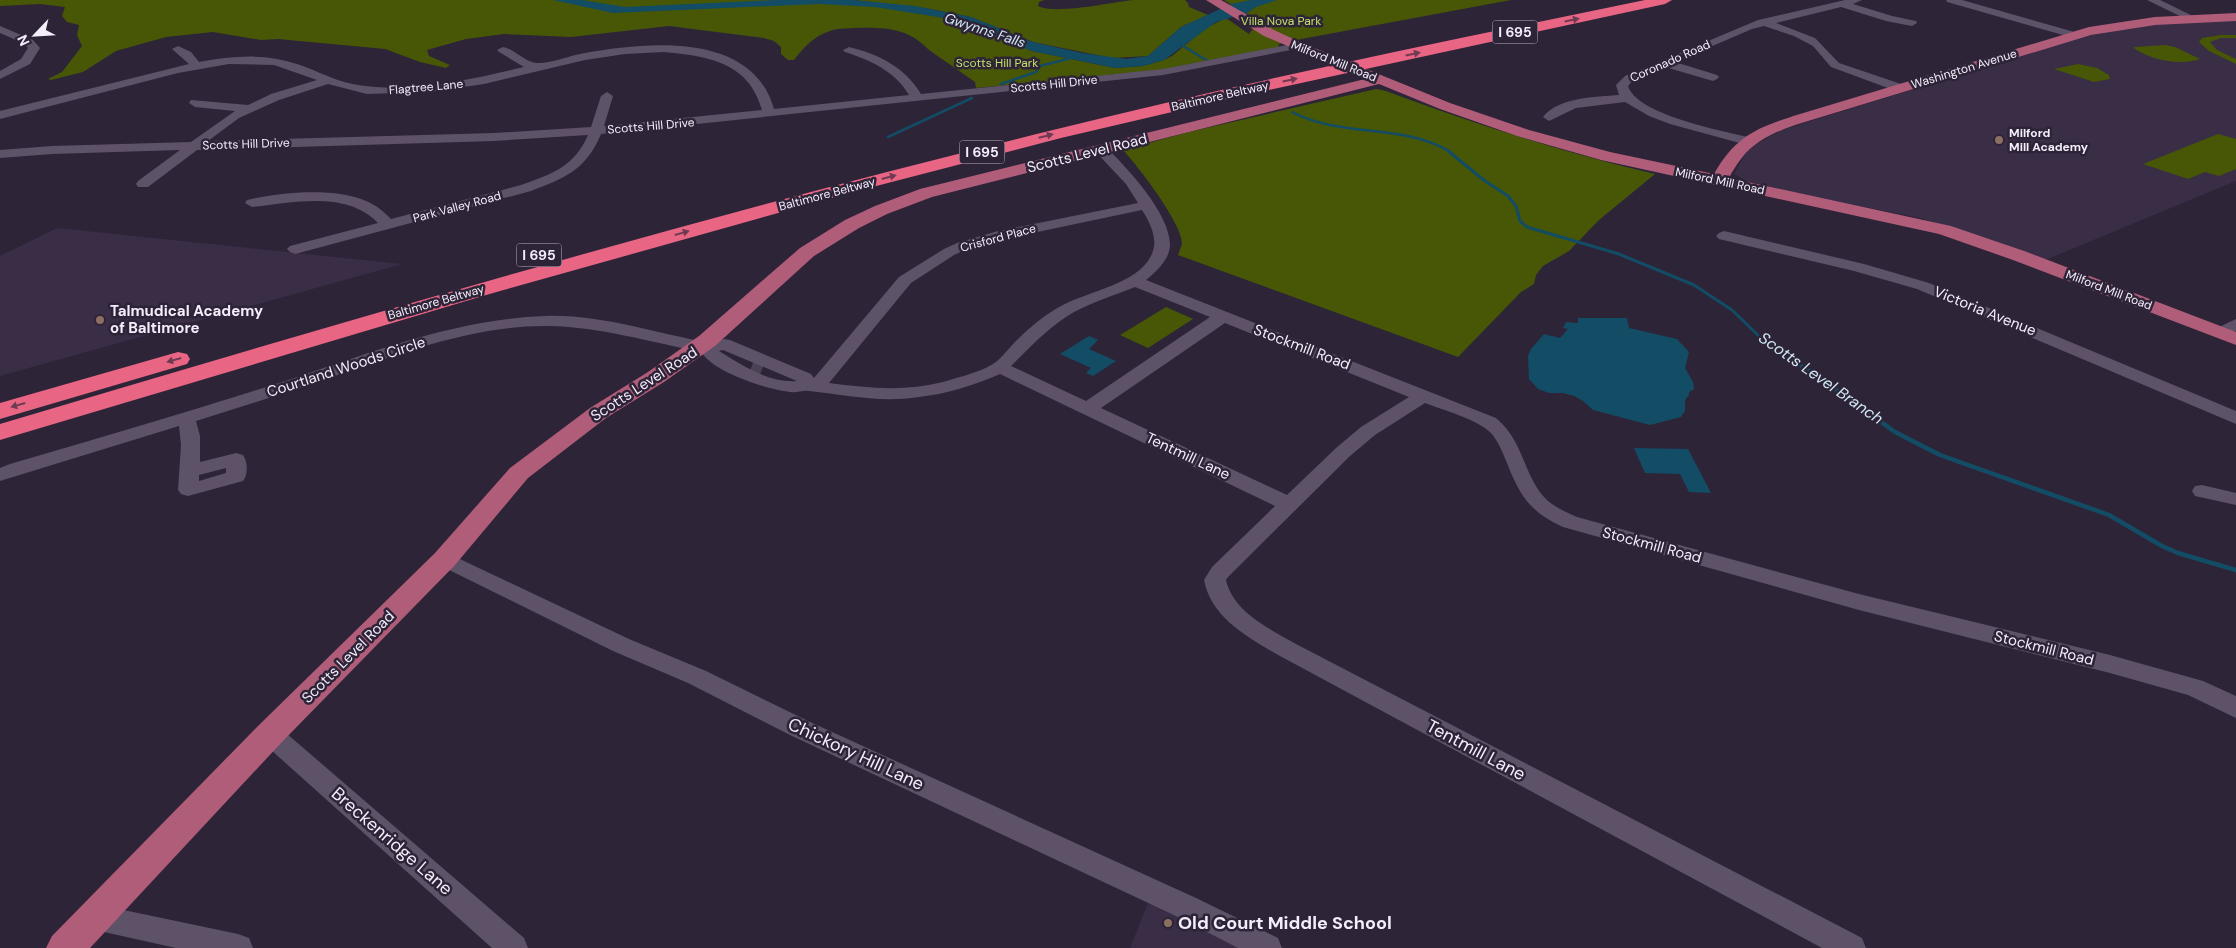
<svg xmlns="http://www.w3.org/2000/svg" width="2236" height="948" font-family="'DM Sans',sans-serif">
  <style>
    .built { fill: #3a2d46 }
    .green { fill: #475705 }
    .water { fill: #124c65 }
    .lines { fill: none; stroke-linecap: round; stroke-linejoin: round }
    .stream-far2 { stroke: #124c65; stroke-width: 2.5 }
    .stream-far1 { stroke: #124c65; stroke-width: 3 }
    .stream { stroke: #124c65; stroke-width: 4.5 }
    .minor-tunnel { stroke: #4c4255; stroke-width: 20; stroke-dasharray: 20 10; stroke-linecap: butt }
    .minor { fill: #5d5268; fill-rule: evenodd }
    .major { fill: #b05d79; fill-rule: evenodd }
    .highway { fill: #e86584; fill-rule: evenodd }
    .oneway { fill: #6f3b53 }
    .education-dot { fill: #8d6e63; stroke: #2e2438; stroke-width: 2 }
    .labels { text-anchor: middle; dominant-baseline: central; stroke-width: 5; stroke-linejoin: round; paint-order: stroke }
    .far-park-label { font-size: 12px; fill: #c3e06a; stroke: #2e2438 }
    .far-street-label { font-size: 12px; fill: #f4edfb; stroke: #2e2438 }
    .far-poi-label { font-size: 12px; font-weight: bold; fill: #f4edfb; stroke: #2e2438; text-anchor: start }
    .far-water-label { font-size: 14px; font-style: italic; fill: #d1e8f4; stroke: #2e2438 }
    .shield { fill: #2e2438; stroke: #b9b1c0; stroke-width: 1 }
    .shield-label { font-size: 14px; font-weight: bold; fill: #f4edfb }
    .street-label { font-size: 15px; fill: #f4edfb; stroke: #2e2438 }
    .poi-label { font-size: 15px; font-weight: bold; fill: #f4edfb; stroke: #2e2438; text-anchor: start }
    .water-label { font-size: 16px; font-style: italic; fill: #d1e8f4; stroke: #2e2438 }
    .near-street-label { font-size: 18px; fill: #f4edfb; stroke: #2e2438 }
    .near-poi-label { font-size: 18px; font-weight: bold; fill: #f4edfb; stroke: #2e2438; text-anchor: start }
  </style>
  <rect width="100%" height="100%" fill="#2e2438"/>
  <g class="built">
    <path d="M2236 20V181L2045 260 1948 226 1915 217 1814 197 1748 182 1734 174 1746 153 1756 144 1782 130 2082 37 2145 25Z"/>
    <path d="M57 228 402 264 0 376V256Z"/>
    <path d="M1150 898 1242 948H1130Z"/>
  </g>
  <g class="green">
    <path d="M0 0H833L908 8 966 21 1032 51 1115 68 1143 66 1164 60 1172 56 1206 28 1226 18 1249 34 1259 21 1224 0H1511L1296 40 1279 44 1278 47 1160 70 976 88 975 82 929 50C908 27 882 27 853 28 845 29 837 28 830 31 814 36 804 47 794 60H788L781 54V47L774 41 764 38 669 26 571 37 504 34 466 39 427 50 429 56 450 65 446 68 420 62 385 49 278 39 261 40 213 32 166 37 116 51 83 72 51 80 48 79 62 72 82 46 77 35 79 25 67 22 62 16 65 7 40 4 0 6Z"/>
    <path d="M853 0H1044L1039 2 1038 6C1055 15 1112 2 1134 0 1151 0 1168 0 1185 0L1188 3 1189 7 1208 15 1181 27 1148 56 1112 58 1033 42 971 17 925 8Z"/>
    <path d="M2221 35H2236V38H2221L2210 42 2217 50 2236 59V64L2209 51 2199 42 2202 38Z"/>
    <path d="M2166 45 2175 47 2200 59C2180 66 2152 60 2135 49L2134 47Z"/>
    <path d="M2078 64 2097 68 2109 75 2110 79 2094 82 2054 69Z"/>
    <path d="M1376 89 1386 91C1474 124 1563 152 1655 174L1599 220 1569 251 1543 266 1536 275 1534 284 1521 292 1458 357 1178 255C1179 252 1181 247 1182 244 1183 224 1137 165 1123 150L1189 132Z"/>
    <path d="M2218 134 2236 139V169L2219 176 2205 172 2188 179 2143 164Z"/>
    <path d="M1166 307 1193 319 1148 348 1120 335Z"/>
  </g>
  <g class="water">
    <path d="M553 0H582L625 7 776 0H853L915 6 971 17 1033 42 1082 53 1126 59 1148 56 1181 27 1231 4 1251 0H1277L1256 7 1247 13 1216 22 1164 60 1143 66 1115 68 1032 51 944 18 875 7 818 4 613 13Z"/>
    <path d="M1578 318H1627L1629 328 1677 339 1689 352 1685 368 1693 382 1694 389 1689 392V395L1685 400V411L1681 417 1650 425 1593 410 1583 401 1574 396 1563 393H1549L1538 389 1529 379 1528 356 1531 349 1544 334 1560 338 1568 329 1563 328 1566 322 1578 323Z"/>
    <path d="M1089 336 1098 340 1089 349 1116 361 1093 376 1086 373 1091 368 1060 354Z"/>
    <path d="M1634 448 1688 449 1711 493 1689 492 1680 474 1645 473Z"/>
  </g>
  <g class="lines">
    <g class="stream-far2">
      <path d="M1180 44 1206 60"/>
      <path d="M1001 84 1036 72 1040 66 1075 57"/>
      <path d="M1292 112C1342 138 1400 123 1449 151"/>
      <path d="M888 137 972 98"/>
    </g>
    <path class="stream-far1" d="M1447 150 1485 181 1508 196 1516 206 1520 221 1527 227 1619 254 1694 285 1732 310 1767 344 1775 349"/>
    <path class="stream" d="M1773 348 1816 375 1895 432 1940 455 2109 515 2162 546 2178 553 2236 570"/>
    <path class="minor-tunnel" d="M751 368 761 372"/>
    <g class="minor">
      <path d="M1845 0H1862L1853 4 1892 16 1916 21 1917 23 1912 26 1886 21 1841 7 1776 23 1815 38 1839 63 1904 85 1906 88 1904 91H1896L1831 67 1813 46 1794 36 1764 26 1752 29 1675 62 1717 75 1719 77 1717 79 1713 81 1665 67 1633 80 1628 86C1637 115 1723 131 1752 138L1754 141 1752 144 1747 145 1670 124 1649 116 1625 102 1576 108 1549 121 1543 117C1558 97 1596 97 1619 95L1616 85 1625 76 1758 20Z"/>
      <path d="M1946 0H1962L2078 33 2079 35 2078 37H2070L1947 2Z"/>
      <path d="M2147 0H2160L2197 18 2192 21 2188 20Z"/>
      <path d="M0 26 33 40 40 48 30 64 0 79V71L21 59 28 48 25 44 0 33Z"/>
      <path d="M1297 43 1303 46 1301 48 1163 75 601 134C586 170 565 178 531 191L295 254 290 252 287 249 290 246 378 223C346 190 293 203 252 207L245 203 247 200C279 192 336 187 366 201 376 205 383 211 391 219L521 185C552 174 574 167 588 135L494 141 197 150 148 187H138L136 184 138 181 180 150 52 154 0 158V150L52 146 191 142 235 111 195 107 189 103 191 100 248 105 271 94 317 80 274 65 229 64 178 73 0 119V111L189 64 172 49 178 46 191 52 199 62C232 56 265 53 297 64 318 71 337 82 358 85 413 94 471 79 524 67L499 52 497 50 503 47C514 49 526 63 537 63 549 64 572 55 585 53 647 42 752 31 774 109L909 95C895 71 870 60 845 52L843 50 849 47C878 54 905 67 921 94L1163 69ZM664 52C707 56 749 62 762 110L604 126 613 96 607 92 601 96 591 127 494 133 208 141 239 118 279 100 328 84 367 94 430 92 484 84 585 60 625 54Z"/>
      <path d="M1100 145 1105 146C1127 168 1170 213 1170 245 1170 259 1156 272 1146 280L1496 418C1523 440 1523 473 1544 497 1553 507 1566 512 1577 517L1859 594 2110 655 2203 681 2236 696V718L2188 695 2110 673 1859 610 1563 527C1530 512 1520 496 1507 463 1503 453 1498 441 1491 433 1477 419 1443 410 1425 403L1375 435 1350 456 1228 577 1226 580C1233 612 1270 629 1296 644L1862 938 1866 948H1822L1280 656C1249 638 1211 618 1204 580L1212 567 1275 506 1000 374C975 385 947 394 919 397 879 403 848 395 809 391 803 390 797 393 790 392 766 389 715 373 701 352 650 342 601 327 549 326 473 325 399 354 329 378 285 393 241 407 196 421L200 436V462L236 453 243 455C248 462 248 475 243 481L188 496 181 494 178 490 181 445 179 426 0 481V468L10 464C102 437 194 410 285 381 370 353 455 319 545 316 600 314 655 333 709 343L724 339 730 340 811 374 814 378 899 277 944 249 957 243 998 231 1138 203 1126 184 1093 149ZM1142 210C1151 224 1159 241 1151 256 1137 284 1089 291 1063 305 1045 314 1029 328 1015 342 1008 349 1001 359 993 364 978 373 959 377 943 382 905 392 867 388 829 383L911 283 954 255 967 249 1000 240ZM1135 287 1210 317 1086 401 1011 366C1031 346 1050 326 1074 312 1093 302 1115 295 1135 287ZM1225 323 1409 397 1361 427 1336 448 1287 495 1101 408ZM723 350 797 381C770 384 740 364 719 351ZM226 468V473L199 481V475Z"/>
      <path d="M1724 231 1864 264 1929 283 2236 411V424L1917 289 1854 271 1719 239 1716 236 1719 233Z"/>
      <path d="M2236 319V331L2227 337H2215L2212 333 2215 329Z"/>
      <path d="M2202 485 2236 493V505L2195 496 2192 491 2195 486Z"/>
      <path d="M445 552 629 639 706 671 808 721 1196 898 1278 938 1282 948H1238L1176 916 790 735 688 683 613 651 437 564 434 559 437 554Z"/>
      <path d="M270 724 279 727 524 938 528 948H492L261 741 257 734 261 727Z"/>
      <path d="M95 904 238 934 249 938 253 948H176L95 930 85 926 80 917 85 908Z"/>
    </g>
    <path class="major" d="M1206 0H1221L1274 30 1302 43 1450 103 1529 130 1610 152 1714 174C1736 135 1759 127 1800 114L2089 27 2155 17 2236 13V21L2155 25 2091 35 1795 125C1762 137 1746 146 1729 178L1951 226 2027 252 2236 332V345L2013 260 1939 234 1601 160 1517 136 1440 109 1379 84 932 197 887 214 859 228 814 256 715 346 664 382 606 418 528 478 455 565 281 743 90 948H46L52 936 259 725 435 553 510 468 590 408 648 372 699 336 800 248 845 220 875 206 920 189 1365 79 1264 36Z"/>
    <g class="highway">
      <path d="M1645 0H1672L1665 4 1232 98 1061 138 857 191 493 293 0 440V424C349 320 699 217 1053 130 1249 81 1447 41 1645 0Z"/>
      <path d="M178 352 187 354 190 359 187 364 0 419V403Z"/>
    </g>
  </g>
  <defs><path id="oneway-solid" d="M-6-.8H1V-3.2L6.5 0L1 3.2V.8H-6Z" transform="scale(1.25)"/></defs>
  <g class="oneway">
    <use href="#oneway-solid" transform="translate(1572 20) rotate(-12)"/>
    <use href="#oneway-solid" transform="translate(1413 54) rotate(-12)"/>
    <use href="#oneway-solid" transform="translate(1290 80) rotate(-12)"/>
    <use href="#oneway-solid" transform="translate(1046 136) rotate(-14)"/>
    <use href="#oneway-solid" transform="translate(889 177) rotate(-15)"/>
    <use href="#oneway-solid" transform="translate(682 233) rotate(-16)"/>
    <use href="#oneway-solid" transform="translate(174 360) rotate(164)"/>
    <use href="#oneway-solid" transform="translate(18 405) rotate(164)"/>
  </g>
  <g class="education-dot">
    <circle cx="1999" cy="140" r="5"/>
    <circle cx="100" cy="320" r="5"/>
    <circle cx="1168" cy="923" r="5"/>
  </g>
  <g class="labels">
    <g class="far-park-label">
      <text x="1281" y="21">Villa Nova Park</text>
      <text x="997" y="63">Scotts Hill Park</text>
    </g>
    <g class="far-street-label">
      <text transform="translate(1334 61) rotate(22)">Milford Mill Road</text>
      <text transform="translate(1670 61) rotate(-24)">Coronado Road</text>
      <text transform="translate(1964 69) rotate(-17)">Washington Avenue</text>
      <text transform="translate(1054 84) rotate(-6)">Scotts Hill Drive</text>
      <text transform="translate(426 87) rotate(-5)">Flagtree Lane</text>
      <text transform="translate(1220 96) rotate(-13)">Baltimore Beltway</text>
      <text transform="translate(651 126) rotate(-5)">Scotts Hill Drive</text>
      <text transform="translate(246 144) rotate(-2)">Scotts Hill Drive</text>
      <text transform="translate(1720 181) rotate(12)">Milford Mill Road</text>
      <text transform="translate(827 194) rotate(-15)">Baltimore Beltway</text>
      <text transform="translate(457 207) rotate(-15)">Park Valley Road</text>
      <text transform="translate(998 238) rotate(-15)">Crisford Place</text>
      <text transform="translate(2109 290) rotate(21)">Milford Mill Road</text>
      <text transform="translate(436 302) rotate(-16)">Baltimore Beltway</text>
    </g>
    <g class="far-poi-label">
      <text x="2009" y="133">Milford<tspan x="2009" dy="14">Mill Academy</tspan></text>
    </g>
    <g class="far-water-label">
      <text transform="translate(985 30) rotate(18)">Gwynns Falls</text>
    </g>
    <g class="shield">
      <rect x="1492.5" y="20.5" width="45" height="23" rx="4"/>
      <rect x="959.5" y="140.5" width="45" height="23" rx="4"/>
      <rect x="516.5" y="243.5" width="45" height="23" rx="4"/>
    </g>
    <g class="shield-label">
      <text x="1515" y="32">I 695</text>
      <text x="982" y="152">I 695</text>
      <text x="539" y="255">I 695</text>
    </g>
    <g class="street-label">
      <text transform="translate(1087 153) rotate(-14)">Scotts Level Road</text>
      <text transform="translate(1985 311) rotate(22)">Victoria Avenue</text>
      <text transform="translate(1302 347) rotate(21)">Stockmill Road</text>
      <text transform="translate(346 367) rotate(-18)">Courtland Woods Circle</text>
      <text transform="translate(644 384) rotate(-33)">Scotts Level Road</text>
      <text transform="translate(1188 456) rotate(25)">Tentmill Lane</text>
      <text transform="translate(1652 545) rotate(15)">Stockmill Road</text>
      <text transform="translate(2044 648) rotate(14)">Stockmill Road</text>
      <text transform="translate(348 657) rotate(-45)">Scotts Level Road</text>
    </g>
    <g class="poi-label">
      <text x="110" y="311">Talmudical Academy<tspan x="110" dy="17">of Baltimore</tspan></text>
    </g>
    <g class="water-label">
      <text transform="translate(1821 378) rotate(35)">Scotts Level Branch</text>
    </g>
    <g class="near-street-label">
      <text transform="translate(1476 750) rotate(28)">Tentmill Lane</text>
      <text transform="translate(856 754) rotate(25)">Chickory Hill Lane</text>
      <text transform="translate(392 841) rotate(41)">Breckenridge Lane</text>
    </g>
    <g class="near-poi-label">
      <text x="1178" y="923">Old Court Middle School</text>
    </g>
  </g>
  <g transform="translate(35 35) rotate(245)" stroke="#2e2438" stroke-width="4" paint-order="stroke">
  <path d="M0-4L9 19L0 12L-9 19Z" fill="#f4edfb"/>
  <text y="-8" font-size="14" font-weight="bold" text-anchor="middle" fill="#f4edfb">N</text>
  </g>
</svg>
